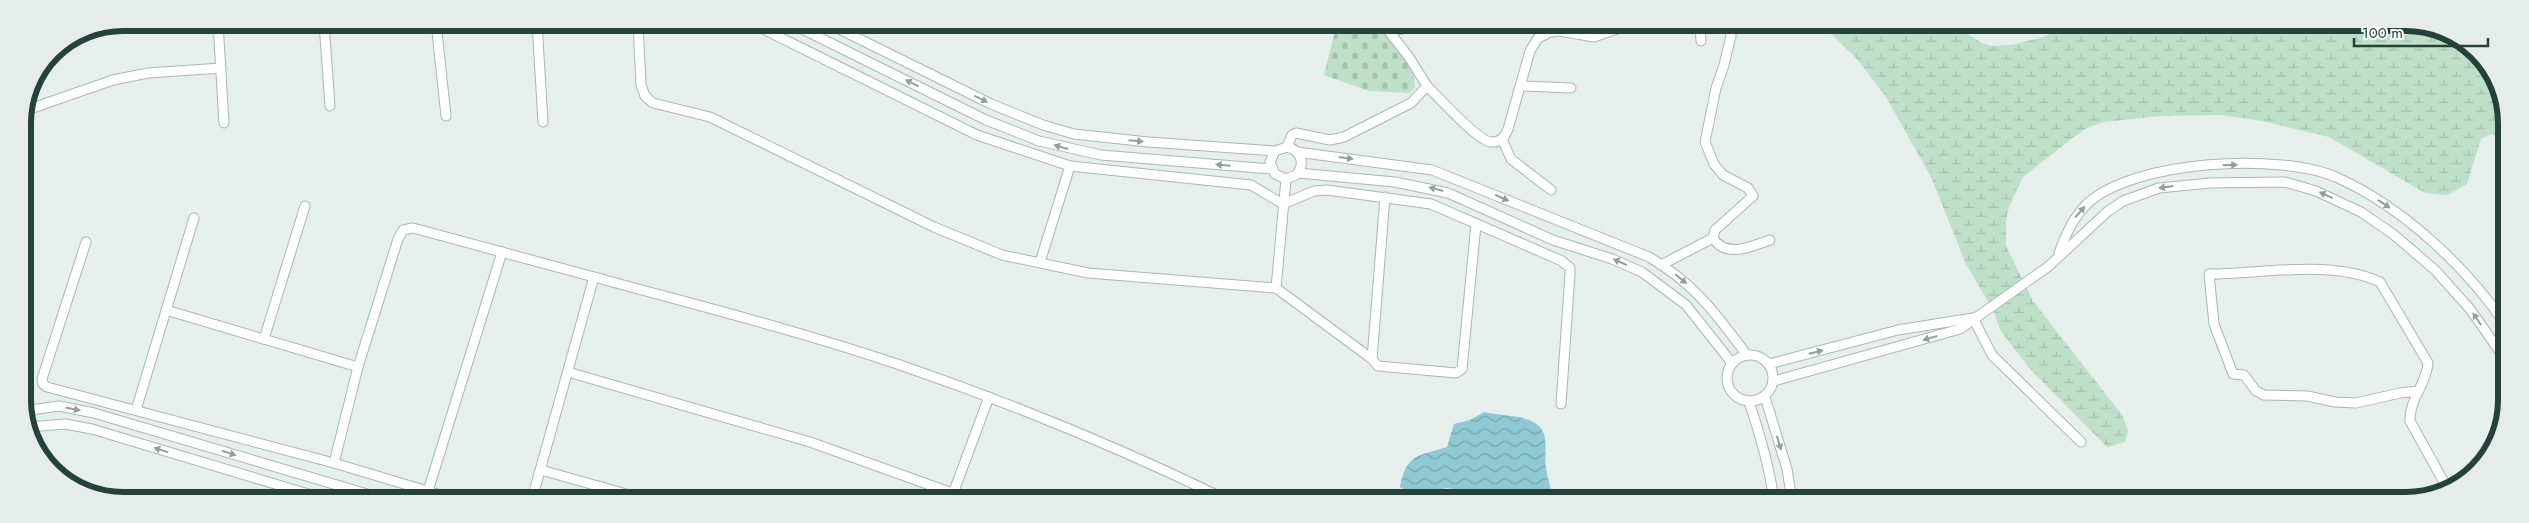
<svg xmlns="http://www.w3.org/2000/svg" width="2529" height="523" font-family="Jost,sans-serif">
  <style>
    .wetland { fill: url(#wetland-marsh) }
    .cemetery { fill: url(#cemetery-stones) }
    .water { fill: url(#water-waves) }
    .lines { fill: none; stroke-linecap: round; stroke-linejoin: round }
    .minor-casing { stroke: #a8b8b2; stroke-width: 11 }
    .minor { stroke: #fff; stroke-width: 9 }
    .oneway { fill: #92a09c }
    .rim { fill: none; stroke: #24423a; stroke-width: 6 }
  </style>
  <defs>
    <pattern id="wetland-marsh" width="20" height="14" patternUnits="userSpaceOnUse" patternTransform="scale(1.25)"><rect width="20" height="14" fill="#bfe0c8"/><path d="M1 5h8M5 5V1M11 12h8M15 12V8" fill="none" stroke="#a4c1ad"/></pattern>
    <pattern id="cemetery-stones" width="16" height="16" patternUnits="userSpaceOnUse" patternTransform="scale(1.25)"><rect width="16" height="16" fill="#bfe0c8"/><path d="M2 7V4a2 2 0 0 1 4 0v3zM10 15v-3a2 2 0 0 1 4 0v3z" fill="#a4c1ad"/></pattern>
    <pattern id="water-waves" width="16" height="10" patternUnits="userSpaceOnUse" patternTransform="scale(1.25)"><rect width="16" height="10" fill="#8ec9d4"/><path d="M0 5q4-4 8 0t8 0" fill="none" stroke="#74a5ad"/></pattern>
  </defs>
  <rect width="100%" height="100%" fill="#e6efeb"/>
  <path class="wetland" d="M1821 24H1952L1982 43 1993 46 2011 45 2043 37 2072 24H2375L2447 36 2477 52 2505 103V133L2489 135 2481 139 2467 184 2448 195 2425 193 2329 137 2262 121 2221 115 2161 116 2104 122 2087 128 2074 137 2023 177 2009 207 2006 221V246L2033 301 2122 415 2128 430 2125 442 2107 447 2029 368 2000 330 1994 312 1966 264 1931 177 1886 97 1857 59Z"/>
  <path class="cemetery" d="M1337 23 1377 24C1393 42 1415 62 1415 88L1409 93 1369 91 1324 75Z"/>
  <path class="water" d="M1484 412C1497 415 1511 415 1523 418 1554 427 1543 446 1546 469 1548 479 1551 490 1554 500H1485L1479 493 1446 488 1422 498 1400 487C1406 454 1418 456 1447 447L1454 424 1470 420Z"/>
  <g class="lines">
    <defs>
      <g id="minor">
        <path d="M218 23 224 123"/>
        <path d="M324 23 330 106"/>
        <path d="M436 23 446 116"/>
        <path d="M537 23 543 122"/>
        <path d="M638 23 641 85 645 96 653 103 710 117 934 227 1002 255 1088 273 1276 288 1372 359 1378 366 1456 373 1462 369 1476 224"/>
        <path d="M751 23 977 135 1070 166 1040 262"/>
        <path d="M790 23 986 120 1039 141 1101 155 1271 169"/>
        <path d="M827 23 991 104 1043 125 1074 134 1148 142 1275 151 1287 147C1301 150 1306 164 1296 175L1286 179 1275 174 1270 162 1275 151"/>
        <path d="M1700 24 1701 41"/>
        <path d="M1730 24 1731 36 1724 65 1716 88 1705 142 1714 164 1723 175 1748 188 1753 196 1715 230 1713 238C1726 259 1752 246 1770 240"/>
        <path d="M1390 32 1422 24"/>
        <path d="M1427 86C1438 97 1478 141 1491 142 1500 143 1505 137 1508 129L1530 51 1538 38 1550 32 1559 31 1594 37 1631 24"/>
        <path d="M1521 86 1571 88"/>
        <path d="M24 111 113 80 148 73 221 68"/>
        <path d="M1502 139 1511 159 1551 190"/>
        <path d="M1287 147 1292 135 1296 133 1330 140 1344 137 1411 103 1427 86 1409 57 1383 24"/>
        <path d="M1297 152 1432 170 1649 257C1696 285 1714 312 1747 355"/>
        <path d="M1070 166 1251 185 1283 204 1314 191 1327 190 1431 204 1562 261 1570 268V274L1561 404"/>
        <path d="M1298 173 1395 182 1448 193 1553 240 1612 259 1642 272 1686 305 1732 363"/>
        <path d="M86 242 42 379 43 384 47 387 334 463 454 499"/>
        <path d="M2059 253C2066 234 2073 218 2087 204 2133 160 2282 152 2338 178 2402 207 2466 266 2505 324"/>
        <path d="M1661 265 1713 238"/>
        <path d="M1276 288 1286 179"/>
        <path d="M166 310 358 367"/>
        <path d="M1973 318 1992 355 2081 442"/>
        <path d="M264 339 305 206"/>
        <circle cx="1750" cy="378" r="23"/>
        <path d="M1372 359 1385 197"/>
        <path d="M1769 364 1898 330 1973 318"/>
        <path d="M568 372 810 442 969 499"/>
        <path d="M1774 381 1960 329 2049 266 2107 212 2123 201 2159 188 2210 183 2285 182 2316 191 2361 212 2393 234 2435 270 2470 309 2505 359"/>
        <path d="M2418 391 2400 393 2356 403 2335 402 2307 396 2264 395 2256 391 2244 375 2233 374 2214 324 2209 274C2262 274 2331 259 2380 282L2428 363C2427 383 2409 400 2410 421L2446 486"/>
        <path d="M1765 397 1787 469 1792 500"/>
        <path d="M1749 402C1760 434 1769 466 1774 500"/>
        <path d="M136 410 194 218"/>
        <path d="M24 411 59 406 94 413 384 499"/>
        <path d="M29 427 65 424 92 429 325 499"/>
        <path d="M334 463 358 367 398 239 403 230 413 228 594 277"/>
        <path d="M541 470 644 499"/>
        <path d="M428 491 502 252"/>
        <path d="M532 499 594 277C696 305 800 331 900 365 1011 403 1120 448 1225 499"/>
        <path d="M951 499 989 397"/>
      </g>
    </defs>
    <use href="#minor" class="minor-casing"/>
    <use href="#minor" class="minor"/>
  </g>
  <defs><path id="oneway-solid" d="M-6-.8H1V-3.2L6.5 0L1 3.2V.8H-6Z" transform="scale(1.25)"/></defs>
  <g class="oneway">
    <use href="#oneway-solid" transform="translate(912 83) rotate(-154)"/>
    <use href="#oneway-solid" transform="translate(981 99) rotate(26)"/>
    <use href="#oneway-solid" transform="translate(1136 141) rotate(5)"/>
    <use href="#oneway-solid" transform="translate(1061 147) rotate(-164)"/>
    <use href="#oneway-solid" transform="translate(1346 158) rotate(7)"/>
    <use href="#oneway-solid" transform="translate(1223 165) rotate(-175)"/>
    <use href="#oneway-solid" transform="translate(2230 165) rotate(-1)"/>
    <use href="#oneway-solid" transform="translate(2166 187) rotate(172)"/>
    <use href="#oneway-solid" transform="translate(1436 189) rotate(-165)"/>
    <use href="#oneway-solid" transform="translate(2326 195) rotate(-156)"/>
    <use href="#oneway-solid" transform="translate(1502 198) rotate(24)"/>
    <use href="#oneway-solid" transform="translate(2384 204) rotate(34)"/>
    <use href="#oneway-solid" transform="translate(2080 212) rotate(-49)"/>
    <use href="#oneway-solid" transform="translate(1620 262) rotate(-156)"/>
    <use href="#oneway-solid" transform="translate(1681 279) rotate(39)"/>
    <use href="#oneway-solid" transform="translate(2477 319) rotate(-124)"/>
    <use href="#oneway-solid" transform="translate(1930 338) rotate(164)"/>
    <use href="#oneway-solid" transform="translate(1816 352) rotate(-14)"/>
    <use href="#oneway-solid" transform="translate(73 409) rotate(11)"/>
    <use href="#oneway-solid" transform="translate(1779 443) rotate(73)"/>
    <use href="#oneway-solid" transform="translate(161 450) rotate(-163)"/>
    <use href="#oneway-solid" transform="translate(229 453) rotate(17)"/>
  </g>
  <path d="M0 0H2529V523H0ZM123 31H2406A92 92 0 0 1 2498 123V400A92 92 0 0 1 2406 492H123A92 92 0 0 1 31 400V123A92 92 0 0 1 123 31Z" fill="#e6ecea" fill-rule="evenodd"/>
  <path class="rim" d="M123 31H2406A92 92 0 0 1 2498 123V400A92 92 0 0 1 2406 492H123A92 92 0 0 1 31 400V123A92 92 0 0 1 123 31Z"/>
  <path d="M2354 38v8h134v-8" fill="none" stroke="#24423a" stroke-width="2.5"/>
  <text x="2362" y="38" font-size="15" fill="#24423a" stroke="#f7fbf9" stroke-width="4" paint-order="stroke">100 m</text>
</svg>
